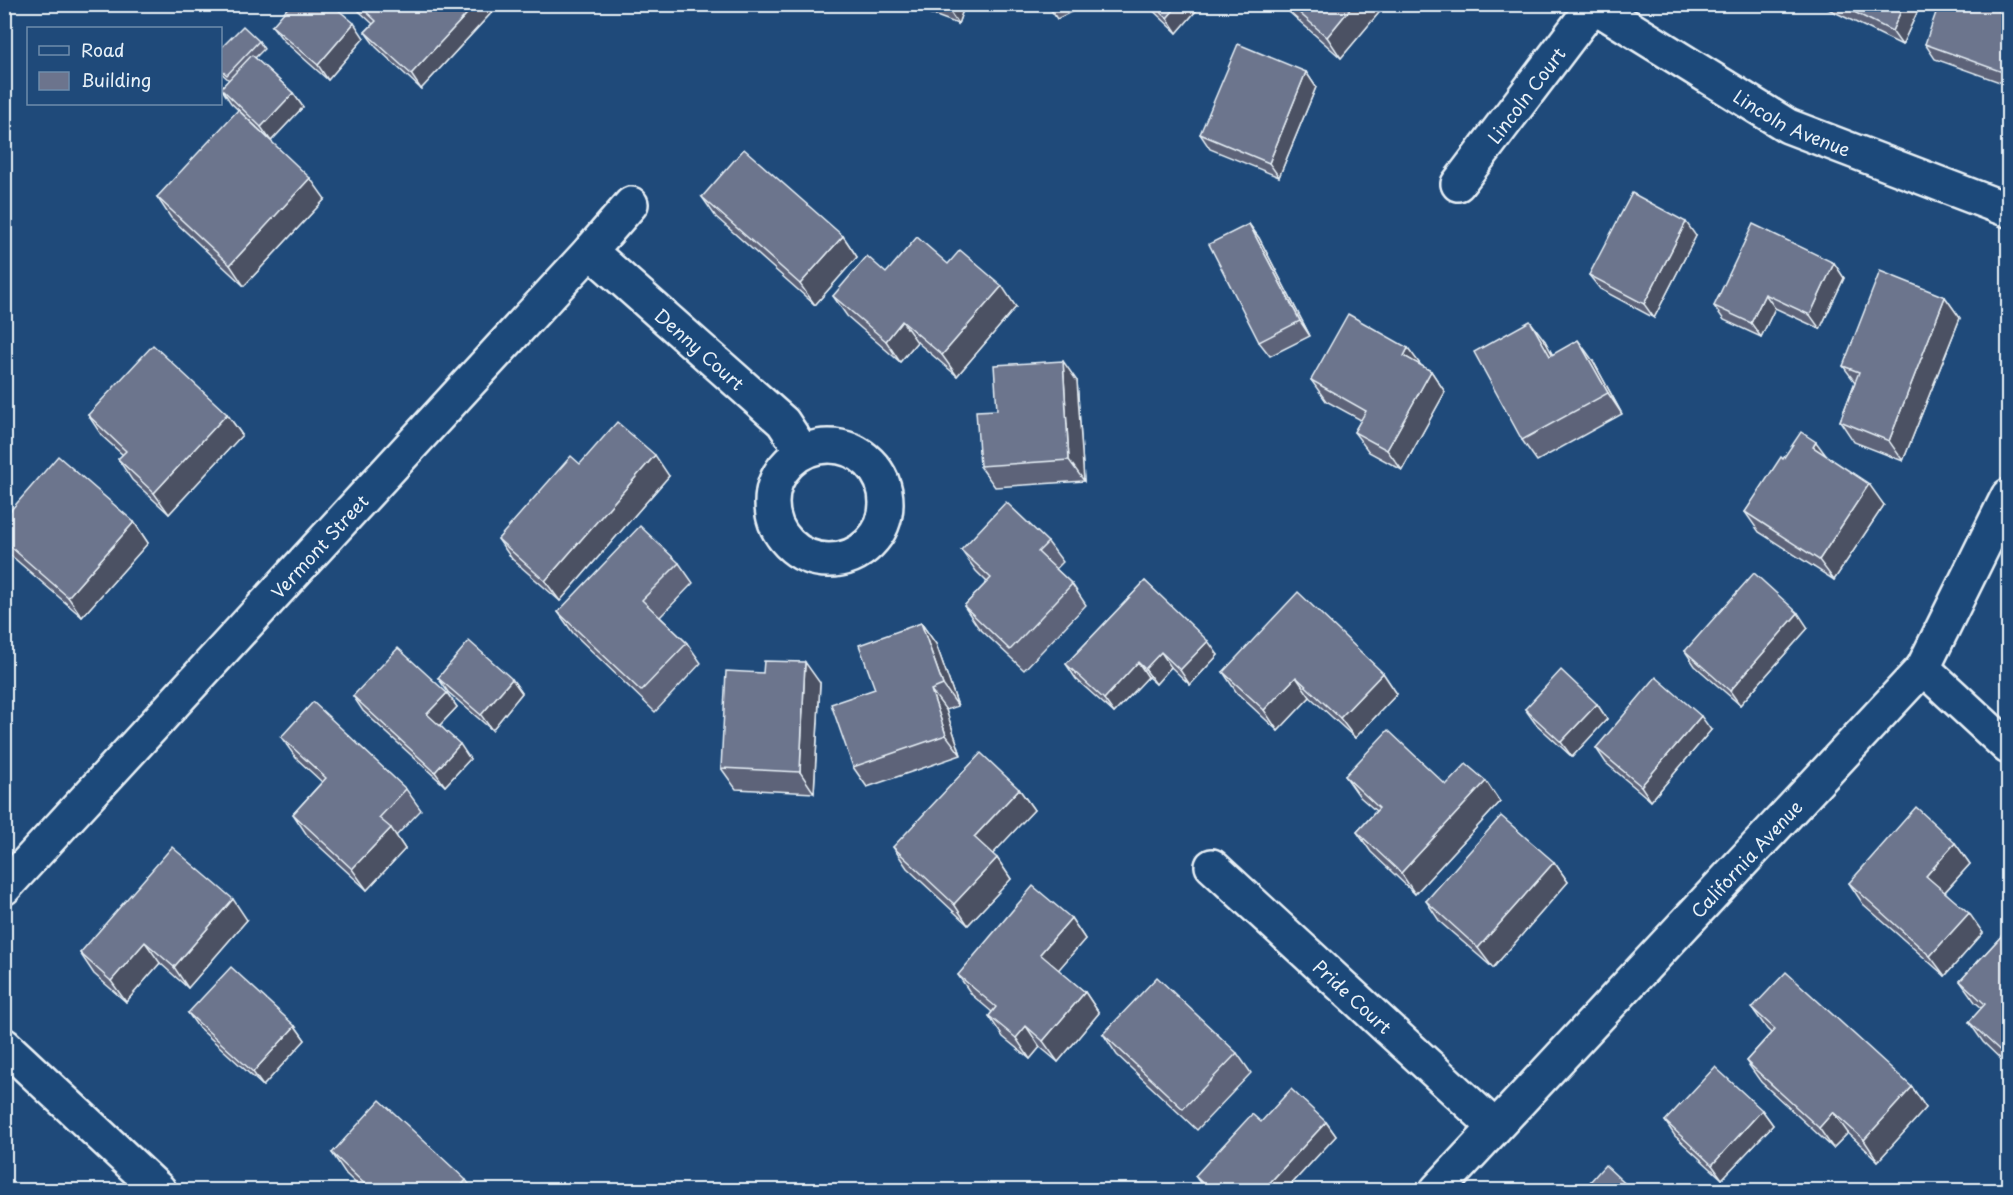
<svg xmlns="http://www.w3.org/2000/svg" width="2013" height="1195" font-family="'Playpen Sans',sans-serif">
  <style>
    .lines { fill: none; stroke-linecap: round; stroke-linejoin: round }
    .minor-casing { stroke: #e8f1f8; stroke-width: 38 }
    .minor { stroke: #1f4a7a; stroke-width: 33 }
    .wall { fill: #5d6479; stroke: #e8f1f8; stroke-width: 1.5 }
    .shaded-wall { fill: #4c5163; stroke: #e8f1f8; stroke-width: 1.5 }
    .building { fill: #6c748d; stroke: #e8f1f8; stroke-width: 1.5 }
    .labels { text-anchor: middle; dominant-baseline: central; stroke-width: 4.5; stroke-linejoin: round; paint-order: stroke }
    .street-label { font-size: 18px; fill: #e8f1f8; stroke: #1f4a7a }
  </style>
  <rect width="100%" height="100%" fill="#1f4a7a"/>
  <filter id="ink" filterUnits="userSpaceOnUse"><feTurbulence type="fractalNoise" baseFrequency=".0167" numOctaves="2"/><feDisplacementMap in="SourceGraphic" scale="12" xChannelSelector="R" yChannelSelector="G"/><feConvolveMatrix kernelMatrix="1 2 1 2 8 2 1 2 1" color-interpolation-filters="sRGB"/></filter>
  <g filter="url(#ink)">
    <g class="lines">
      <defs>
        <g id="minor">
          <path id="s1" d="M1591 4 1788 126 2008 210"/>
          <path id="s2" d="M1458 184 1593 6"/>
          <path id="s3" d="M590 251 783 422 802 451"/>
          <circle cx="829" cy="503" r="57"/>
          <path d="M1923 668 2008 747"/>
          <path id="s4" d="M1212 866 1495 1127"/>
          <path id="s5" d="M4 888 590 251 631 204"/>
          <path d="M4 1045 159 1190"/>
          <path id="s6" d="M1437 1190 1923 668 2008 496"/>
        </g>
      </defs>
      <use href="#minor" class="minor-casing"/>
      <use href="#minor" class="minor"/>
    </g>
    <g class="wall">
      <path d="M355 4H491L494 10 421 89 376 47 365 32 373 24 359 11Z"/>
      <path d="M904 4H965L958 24Z"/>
      <path d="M1047 4H1087L1057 19Z"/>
      <path d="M1146 4H1202L1177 33Z"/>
      <path d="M1280 4H1381L1383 8 1341 58Z"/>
      <path d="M1818 4H1921L1902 45Z"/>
      <path d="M2008 14V85L1935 59 1925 44Z"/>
      <path d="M272 26 364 38 328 80 283 40Z"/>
      <path d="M259 41 264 49 255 58 293 93 303 107 271 141 231 103 221 88 229 80 220 72V49Z"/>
      <path d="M1306 72 1316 87 1279 177 1210 149 1200 134Z"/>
      <path d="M157 197 325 199 244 286 171 218Z"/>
      <path d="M702 197 843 236 857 257 815 305 716 217Z"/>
      <path d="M1249 224 1259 238 1310 336 1270 356 1259 342Z"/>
      <path d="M1696 236 1654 318 1600 289 1589 275Z"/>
      <path d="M1834 263 1844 278 1820 329 1775 308 1761 337 1724 320 1714 306Z"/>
      <path d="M948 264 1016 307 957 376 917 342 900 362 847 316 833 296 886 273Z"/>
      <path d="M1945 297 1960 318 1903 461 1854 442 1840 421 1855 382 1843 366Z"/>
      <path d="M1545 341 1552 354 1593 361 1622 414 1537 461 1522 440Z"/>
      <path d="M1408 348 1420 365 1431 371 1445 392 1402 470 1369 452 1354 432 1361 420 1326 401 1311 380Z"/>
      <path d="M1077 381 1084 481 995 487 980 466 997 410Z"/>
      <path d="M227 414 242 435 169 514 132 480 118 459 123 455 102 436 88 415Z"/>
      <path d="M1826 456 1884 505 1834 580 1759 532 1745 512 1783 459Z"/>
      <path d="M580 464 669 476 560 601 512 559 498 539Z"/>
      <path d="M4 518 134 522 148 543 82 617 7 552 4 548Z"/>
      <path d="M1048 542 1063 562 1056 569 1072 584 1086 605 1024 670 978 627 964 606 987 582 976 571 961 550Z"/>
      <path d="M679 563 693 583 660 617 687 643 701 663 655 712 573 633 558 612Z"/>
      <path d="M1145 581 1218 655 1190 685 1171 667 1156 684 1148 677 1114 713 1076 679 1066 664Z"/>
      <path d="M921 623 936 644 958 706 946 710 961 755 867 787 853 767 875 689Z"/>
      <path d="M1808 628 1740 705 1695 666 1685 651Z"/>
      <path d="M1223 672 1383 673 1397 694 1355 738 1310 697 1278 731 1237 693Z"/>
      <path d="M438 678 512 679 522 693 492 730 448 692Z"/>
      <path d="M820 683 814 793 736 789 721 768Z"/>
      <path d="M447 693 457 707 440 725 470 759 445 786 363 711 353 696Z"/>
      <path d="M1597 704 1607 719 1572 757 1535 723 1525 709Z"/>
      <path d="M1711 730 1651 801 1606 763 1596 748Z"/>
      <path d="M281 737 406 789 421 810 396 836 405 849 367 890 307 835 293 814 322 782 296 758Z"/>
      <path d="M1345 776 1446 785 1500 802 1415 894 1371 852 1357 832 1376 811 1360 797Z"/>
      <path d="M1019 789 1034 810 992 854 997 858 1011 879 968 925 907 868 893 847Z"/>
      <path d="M1955 843 1970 864 1945 892 1983 933 1945 976 1863 904 1849 883Z"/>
      <path d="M1554 862 1568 882 1493 968 1440 922 1426 901Z"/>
      <path d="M1071 918 1085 939 1058 970 1085 992 1099 1013 1058 1062 1040 1047 1030 1059 1003 1037 989 1016 992 1012 972 995 958 975Z"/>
      <path d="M247 920 188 988 160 963 126 1002 94 974 80 953Z"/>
      <path d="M2008 929V1066L1983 1042 1969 1022 1982 1008 1975 1002 1960 981Z"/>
      <path d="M1752 1008 1912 1087 1926 1108 1878 1161 1848 1133 1833 1148 1761 1082 1746 1061 1771 1033 1767 1029Z"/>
      <path d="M188 1013 295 1026 305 1040 263 1086 198 1027Z"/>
      <path d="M1103 1034 1237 1053 1251 1073 1197 1130 1117 1055Z"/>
      <path d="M1762 1110 1773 1125 1722 1179 1675 1136 1665 1121Z"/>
      <path d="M1326 1122 1336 1136 1285 1191H1206L1195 1176Z"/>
      <path d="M332 1153 474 1191H364L346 1174Z"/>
    </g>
    <g class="shaded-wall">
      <path d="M476 4H491L494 10 421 89 411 74Z"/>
      <path d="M950 4H965L958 24 948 9Z"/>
      <path d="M1179 4H1202L1177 33 1167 18Z"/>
      <path d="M1354 4H1381L1383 8 1341 58 1327 37Z"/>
      <path d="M1904 4H1921L1902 45 1892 31Z"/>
      <path d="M354 23 364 38 328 80 318 65Z"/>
      <path d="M1306 72 1316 87 1279 177 1269 163Z"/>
      <path d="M293 93 303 107 271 141 261 127Z"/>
      <path d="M310 178 325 199 244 286 230 265Z"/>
      <path d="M1686 222 1696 236 1654 318 1644 304Z"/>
      <path d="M1249 224 1259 238 1310 336 1300 321Z"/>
      <path d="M843 236 857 257 815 305 800 284Z"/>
      <path d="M1834 263 1844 278 1820 329 1810 315Z"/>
      <path d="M1002 286 1016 307 957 376 942 355Z"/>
      <path d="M1765 294 1775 308 1761 337 1751 323Z"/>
      <path d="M1945 297 1960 318 1903 461 1889 441Z"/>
      <path d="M902 321 917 342 900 362 886 341Z"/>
      <path d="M1530 321 1545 341 1564 376 1550 356Z"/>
      <path d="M1578 340 1593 361 1622 414 1608 393Z"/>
      <path d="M1408 348 1423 368 1404 356Z"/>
      <path d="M1063 361 1077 381 1084 481 1069 460Z"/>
      <path d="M1431 371 1445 392 1402 470 1387 450Z"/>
      <path d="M227 414 242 435 169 514 154 493Z"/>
      <path d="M1816 442 1831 462 1813 447Z"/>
      <path d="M655 455 669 476 560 601 545 581Z"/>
      <path d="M1869 484 1884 505 1834 580 1819 560Z"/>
      <path d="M134 522 148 543 82 617 68 597Z"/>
      <path d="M1798 613 1808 628 1740 705 1730 691Z"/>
      <path d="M921 623 936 644 958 706 943 685Z"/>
      <path d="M1208 641 1218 655 1190 685 1180 670Z"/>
      <path d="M1161 652 1171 667 1156 684 1145 669Z"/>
      <path d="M805 662 820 683 814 793 800 772Z"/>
      <path d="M1138 662 1148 677 1114 713 1104 699Z"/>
      <path d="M1383 673 1397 694 1355 738 1340 718Z"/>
      <path d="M1296 677 1310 697 1278 731 1264 710Z"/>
      <path d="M512 679 522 693 492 730 481 715Z"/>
      <path d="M931 690 946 710 961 755 946 735Z"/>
      <path d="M447 693 457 707 437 728 427 714Z"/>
      <path d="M1597 704 1607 719 1572 757 1561 742Z"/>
      <path d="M1701 716 1711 730 1651 801 1641 786Z"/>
      <path d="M460 744 470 759 445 786 435 772Z"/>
      <path d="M1486 781 1500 802 1415 894 1401 873Z"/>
      <path d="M1019 789 1034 810 989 858 974 837Z"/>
      <path d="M391 828 405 849 367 890 352 869Z"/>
      <path d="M1955 843 1970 864 1941 896 1926 876Z"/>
      <path d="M997 858 1011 879 968 925 954 904Z"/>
      <path d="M1554 862 1568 882 1493 968 1478 948Z"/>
      <path d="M233 899 247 920 188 988 174 967Z"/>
      <path d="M1969 913 1983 933 1945 976 1930 956Z"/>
      <path d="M1071 918 1085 939 1054 975 1040 954Z"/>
      <path d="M145 942 160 963 126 1002 111 981Z"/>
      <path d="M1085 992 1099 1013 1058 1062 1043 1041Z"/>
      <path d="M295 1026 305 1040 263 1086 253 1072Z"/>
      <path d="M1026 1026 1040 1047 1030 1059 1016 1038Z"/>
      <path d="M1912 1087 1926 1108 1878 1161 1864 1140Z"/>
      <path d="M1762 1110 1773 1125 1722 1179 1712 1165Z"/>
      <path d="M1833 1112 1848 1133 1833 1148 1819 1128Z"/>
      <path d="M1326 1122 1336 1136 1285 1191H1262Z"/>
      <path d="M466 1180 474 1191H457Z"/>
    </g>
    <g class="building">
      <path d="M291 4H331L354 23 318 65 272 26Z"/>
      <path d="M358 4H476L411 74 365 32 376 21Z"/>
      <path d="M935 4H950L948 9Z"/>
      <path d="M1152 4H1179L1167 18Z"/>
      <path d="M1289 4H1354L1327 37Z"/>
      <path d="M1838 4H1904L1892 31Z"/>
      <path d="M1939 4H1982L2008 14V74L1925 44Z"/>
      <path d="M243 26 259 41 227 75 220 69V49Z"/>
      <path d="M1238 44 1306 72 1269 163 1200 134Z"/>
      <path d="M252 55 293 93 261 127 221 88Z"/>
      <path d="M238 110 310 178 230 265 157 197Z"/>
      <path d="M744 149 843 236 800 284 702 197Z"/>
      <path d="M1632 193 1686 222 1644 304 1589 275Z"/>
      <path d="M1249 224 1300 321 1259 342 1209 244Z"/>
      <path d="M1753 224 1834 263 1810 315 1765 294 1751 323 1714 306Z"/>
      <path d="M917 237 948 264 960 250 1002 286 942 355 902 321 886 341 833 296 867 256 886 273Z"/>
      <path d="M1880 271 1945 297 1889 441 1840 421 1859 372 1843 366Z"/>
      <path d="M1348 314 1408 348 1404 356 1431 371 1387 450 1354 432 1366 411 1311 380Z"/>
      <path d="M1530 321 1550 356 1578 340 1608 393 1522 440 1474 352Z"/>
      <path d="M153 345 227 414 154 493 118 459 126 451 88 415Z"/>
      <path d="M1063 361 1069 460 980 466 976 411 997 410 994 365Z"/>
      <path d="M617 422 655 455 545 581 498 539 571 456 580 464Z"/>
      <path d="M1801 432 1816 442 1813 447 1869 484 1819 560 1745 512 1781 457 1783 459Z"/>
      <path d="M58 456 134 522 68 597 4 541V518Z"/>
      <path d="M1006 502 1048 542 1038 552 1072 584 1010 650 964 606 991 578 961 550Z"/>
      <path d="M640 526 679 563 642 600 687 643 641 691 558 612Z"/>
      <path d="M1754 573 1798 613 1730 691 1685 651Z"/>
      <path d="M1145 581 1208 641 1180 670 1161 652 1145 669 1138 662 1104 699 1066 664Z"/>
      <path d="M1298 592 1383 673 1340 718 1296 677 1264 710 1223 672Z"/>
      <path d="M921 623 943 685 931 690 946 735 853 767 831 704 875 689 859 645Z"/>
      <path d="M469 641 512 679 481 715 438 678Z"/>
      <path d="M398 648 447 693 427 714 460 744 435 772 353 696Z"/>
      <path d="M764 661 805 662 800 772 721 768 726 671 763 673Z"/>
      <path d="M1561 670 1597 704 1561 742 1525 709Z"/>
      <path d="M1656 677 1701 716 1641 786 1596 748Z"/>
      <path d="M313 702 406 789 379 818 391 828 352 869 293 814 326 778 281 737Z"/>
      <path d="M1388 730 1446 785 1466 764 1486 781 1401 873 1357 832 1379 808 1345 776Z"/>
      <path d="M981 753 1019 789 974 837 997 858 954 904 893 847Z"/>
      <path d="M1916 807 1955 843 1926 876 1969 913 1930 956 1849 883Z"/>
      <path d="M1501 816 1554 862 1478 948 1426 901Z"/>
      <path d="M172 847 233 899 174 967 145 942 111 981 80 953Z"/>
      <path d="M1033 886 1071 918 1040 954 1085 992 1043 1041 1026 1026 1016 1038 989 1016 996 1007 958 975Z"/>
      <path d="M2008 929V1054L2006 1056 1969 1022 1985 1004 1960 981Z"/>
      <path d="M231 967 295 1026 253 1072 188 1013Z"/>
      <path d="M1786 972 1912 1087 1864 1140 1833 1112 1819 1128 1746 1061 1775 1029 1752 1008Z"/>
      <path d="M1157 977 1237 1053 1183 1109 1103 1034Z"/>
      <path d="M1715 1067 1762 1110 1712 1165 1665 1121Z"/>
      <path d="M1291 1089 1326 1122 1262 1191H1211L1195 1176 1252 1114 1261 1122Z"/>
      <path d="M380 1100 466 1180 457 1191H372L332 1153Z"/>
      <path d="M1605 1165 1633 1191H1582Z"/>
    </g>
  </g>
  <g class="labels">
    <g class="street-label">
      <text stroke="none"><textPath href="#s2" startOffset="112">Lincoln Court</textPath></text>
      <text stroke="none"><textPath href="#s1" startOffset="234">Lincoln Avenue</textPath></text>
      <text stroke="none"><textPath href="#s3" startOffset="147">Denny Court</textPath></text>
      <text stroke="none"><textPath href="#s5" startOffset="465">Vermont Street</textPath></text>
      <text stroke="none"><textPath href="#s6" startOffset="453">California Avenue</textPath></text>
      <text stroke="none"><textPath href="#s4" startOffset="192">Pride Court</textPath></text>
    </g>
  </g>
  <rect width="2013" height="1195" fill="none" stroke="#1f4a7a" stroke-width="24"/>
  <rect x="12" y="12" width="1989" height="1171" fill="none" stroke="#e8f1f8" stroke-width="2" filter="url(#ink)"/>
  <rect x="27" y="27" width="195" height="78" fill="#1f4a7a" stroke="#6f8dac" stroke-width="1.5"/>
  <rect x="39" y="46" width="30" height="9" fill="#1f4a7a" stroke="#6f8dac" stroke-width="1.5"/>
  <text x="81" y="57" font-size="18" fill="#e8f1f8">Road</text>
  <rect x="39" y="72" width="30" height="18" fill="#6c748d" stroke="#6f8dac" stroke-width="1.5"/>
  <text x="81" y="87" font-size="18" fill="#e8f1f8">Building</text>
</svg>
